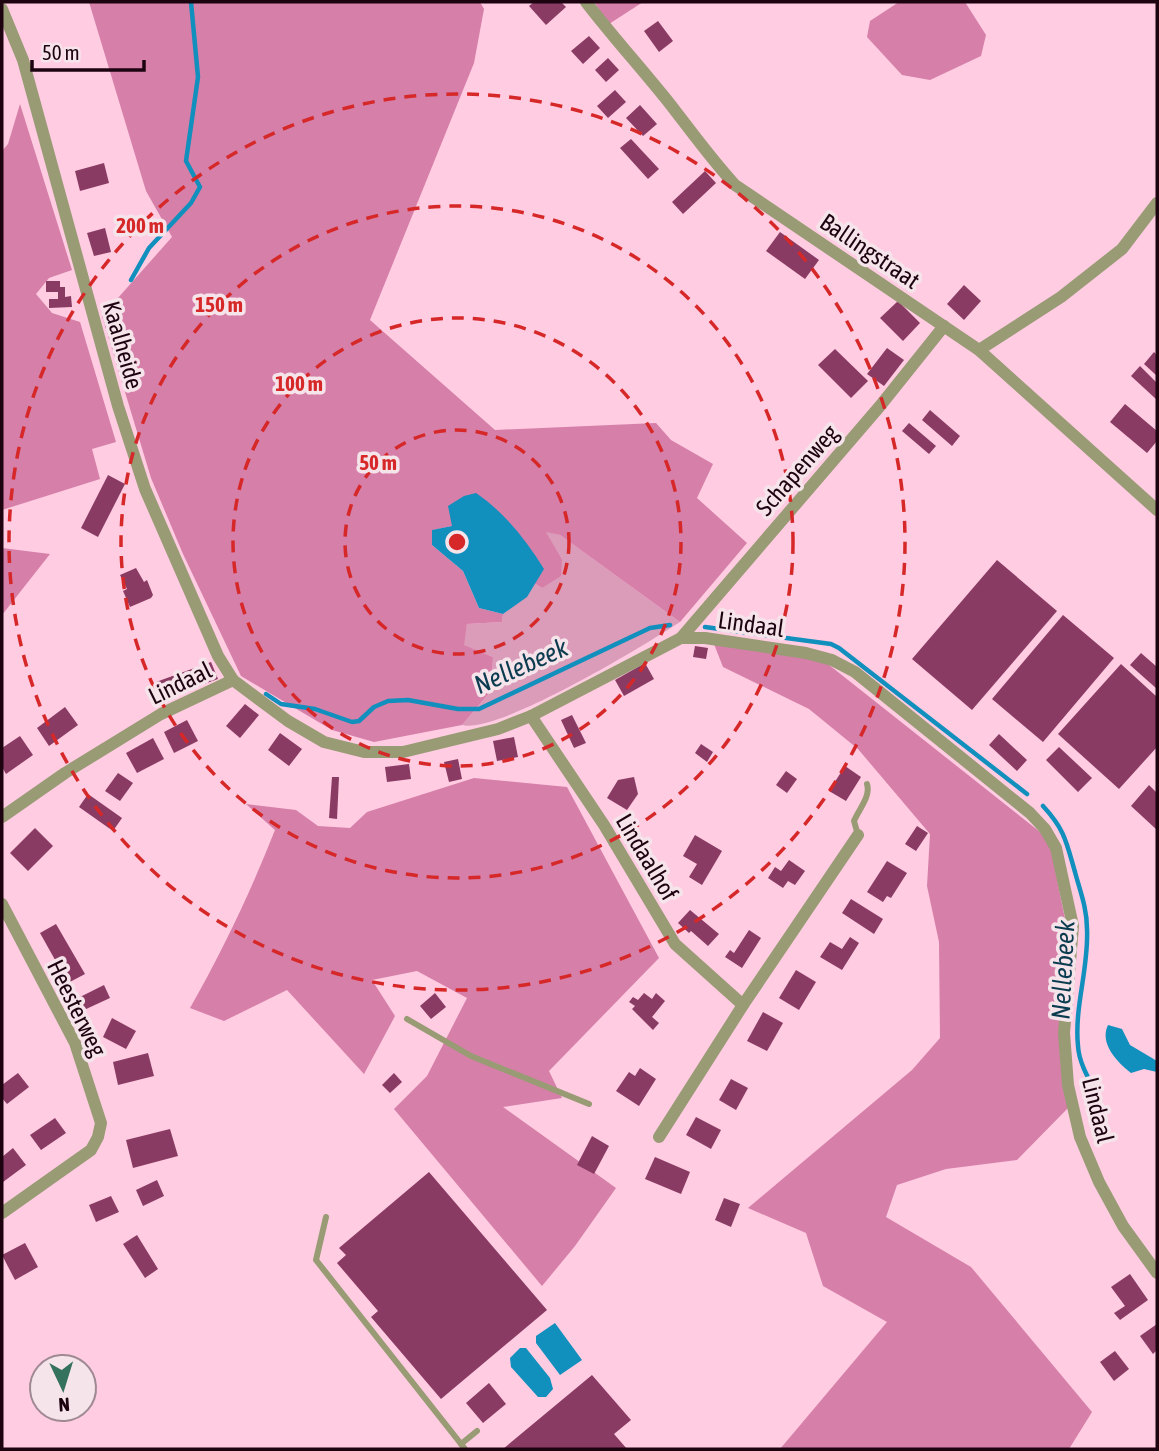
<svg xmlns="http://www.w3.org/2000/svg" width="1159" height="1451" font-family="'Asap Condensed',sans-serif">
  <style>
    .green { fill: #db9cb9 }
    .forest { fill: #d67fa9 }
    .water { fill: #118fbd }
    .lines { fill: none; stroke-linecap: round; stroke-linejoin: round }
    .stream { stroke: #118fbd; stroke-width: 4.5 }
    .building { fill: #8a3b64 }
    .service { stroke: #999b75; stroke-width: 6 }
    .minor { stroke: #999b75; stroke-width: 12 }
    .ring { fill: none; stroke: #d62828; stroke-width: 3.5; stroke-dasharray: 12 9 }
    .labels { text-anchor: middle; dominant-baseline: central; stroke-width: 7; stroke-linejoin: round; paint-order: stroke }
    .street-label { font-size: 24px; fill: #1d0310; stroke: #f6e4eb }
    .water-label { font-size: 26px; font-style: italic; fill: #0b3b4f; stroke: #f6e4eb }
    .centre { fill: #d62828; stroke: #f6e4eb; stroke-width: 3.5 }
    .ring-label { font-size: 21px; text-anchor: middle; font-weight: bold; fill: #d62828; stroke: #f6e4eb; stroke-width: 7; stroke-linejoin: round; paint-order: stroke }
  </style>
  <rect width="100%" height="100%" fill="#ffcce2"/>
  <path class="green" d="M545 531 560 535 680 622C645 645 499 734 462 725L491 691 493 657 463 645 467 624 502 622 503 614 526 597 534 583 542 588 562 559Z"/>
  <g class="forest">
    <path d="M89 2H480L484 9 474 63 370 320 495 430 656 423 671 440 713 464 697 498 747 543 680 622 560 535 546 532 562 559 561 576 542 588 534 583 543 569 452 526 433 530 432 545 463 571 479 608 503 614 502 622 467 624 464 645 493 657 491 691 462 725 374 742 332 730 241 676 183 554 151 478 102 316 172 237 146 191Z"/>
    <path d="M594 2H643L609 24Z"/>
    <path d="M899 2H965L986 35 981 56 930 80 902 75 867 37 870 21Z"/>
    <path d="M20 104 72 270 49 278 36 294 52 313 80 322 116 442 92 449 100 479 2 510V151L8 144Z"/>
    <path d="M2 548 50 554 2 615Z"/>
    <path d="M714 644 819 657 1049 839 1067 929 1060 1028 1069 1107 1017 1160 946 1169 897 1185 886 1217 971 1267 1092 1412 1069 1449H780L887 1322 823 1286 806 1233 748 1208 912 1070 940 1038 939 942 927 886 930 834 858 749 809 709 723 667Z"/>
    <path d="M474 778 567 787 659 958 549 1071 562 1098 503 1107 616 1188 575 1246 542 1286 394 1109 427 1076 467 998 417 971 372 980 395 1016 364 1074 287 990 224 1021 190 1008C223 950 251 891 275 830L246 804 296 810 318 826 350 828 367 812Z"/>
  </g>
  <g class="water">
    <path d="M476 493C504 512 526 540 544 569L527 597 503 614 479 608 463 571 432 545V530L452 526 448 506 464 496Z"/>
    <path d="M1108 1025 1122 1029 1130 1045 1157 1061V1072L1144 1069 1131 1073C1117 1062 1099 1043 1108 1025Z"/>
    <path d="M555 1323 582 1360 560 1375 536 1343V1336Z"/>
    <path d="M520 1348H526L550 1378 553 1389 546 1397H538L511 1367 510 1358Z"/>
  </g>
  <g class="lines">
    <g class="stream">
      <path d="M131 280 149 248 191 203 200 187 186 161 198 77 191 2"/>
      <path d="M705 627 831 644 839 648 1027 794"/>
      <path d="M266 694 281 704 315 709 352 722 359 721 374 707 388 701 408 700 458 709H479L650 628 670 625"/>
      <path d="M1043 806C1065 830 1066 841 1075 872 1080 891 1087 908 1087 929 1089 968 1074 1007 1078 1046 1079 1065 1092 1084 1100 1100"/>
    </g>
  </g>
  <g class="building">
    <path d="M534 2H561L566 7 546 25 529 6Z"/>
    <path d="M658 21 673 41 659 52 644 31Z"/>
    <path d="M589 36 600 48 583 64 571 51Z"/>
    <path d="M608 58 619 70 606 82 595 70Z"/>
    <path d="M615 90 626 102 608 118 597 106Z"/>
    <path d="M640 105 657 124 643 136 626 118Z"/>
    <path d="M631 139 659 169 648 179 620 148Z"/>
    <path d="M104 163 109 183 80 191 75 171Z"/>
    <path d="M705 171 716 183 683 214 672 202Z"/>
    <path d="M105 228 111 252 94 256 87 233Z"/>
    <path d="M780 232 819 260 805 279 766 251Z"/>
    <path d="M46 281H60V287H65V297L71 296 72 307 49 308V299H58V292H46Z"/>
    <path d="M964 285 981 301 964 320 947 304Z"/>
    <path d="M898 301 920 323 903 341 880 318Z"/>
    <path d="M887 348 904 360 884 386 867 374Z"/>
    <path d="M835 349 868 381 851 398 818 365Z"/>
    <path d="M1154 352 1157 355V376L1144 364Z"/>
    <path d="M1140 366 1157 383V400L1131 376Z"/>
    <path d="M1125 404 1157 431V441L1147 453 1110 422Z"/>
    <path d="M930 410 960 436 952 446 922 420Z"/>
    <path d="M909 423 936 446 929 454 902 431Z"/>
    <path d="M108 475 125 484 98 537 81 528Z"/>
    <path d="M997 560 1057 611 972 710 912 659Z"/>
    <path d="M136 568 144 582 147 580 153 595 151 598 130 607 123 591 127 589 120 575Z"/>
    <path d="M1063 615 1114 658 1043 742 992 699Z"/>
    <path d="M695 646 708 648 706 659 693 657Z"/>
    <path d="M1141 653 1157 667V689L1130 665Z"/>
    <path d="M211 662 218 679 162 699 156 682Z"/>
    <path d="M645 663 654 679 624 696 615 680Z"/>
    <path d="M1121 664 1157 697V747L1119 789 1058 734Z"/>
    <path d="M245 704 259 715 240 738 226 726Z"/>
    <path d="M65 707 78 725 49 746 37 728Z"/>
    <path d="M572 715 586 743 574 748 561 720Z"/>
    <path d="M187 720 198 741 174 753 164 732Z"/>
    <path d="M280 733 302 749 289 766 268 750Z"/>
    <path d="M999 734 1027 760 1017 771 989 745Z"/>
    <path d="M20 736 33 755 6 774 2 767V748Z"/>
    <path d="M514 737 518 757 497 761 493 741Z"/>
    <path d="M153 738 164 759 137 773 126 753Z"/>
    <path d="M701 744 713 752 707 762 695 753Z"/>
    <path d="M1059 747 1092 778 1078 792 1046 760Z"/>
    <path d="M458 759 462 779 449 782 444 762Z"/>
    <path d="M409 764 411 779 387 782 385 767Z"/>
    <path d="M845 766 861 777 846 801 829 791Z"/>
    <path d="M786 771 797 779 787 793 776 785Z"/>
    <path d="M118 773 133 783 120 801 105 791Z"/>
    <path d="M332 777H339L337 819 329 818Z"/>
    <path d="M634 777 638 794 627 810 607 798 618 780Z"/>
    <path d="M1149 785 1157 793V830L1131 806Z"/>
    <path d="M88 794 122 818 113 831 79 807Z"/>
    <path d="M917 826 928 833 916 851 905 844Z"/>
    <path d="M35 828 53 846 28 871 10 853Z"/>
    <path d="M695 835 722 851 702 885 689 877 697 864 683 856Z"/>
    <path d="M789 860 805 871 795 885 788 881 783 888 768 878 775 867 781 871Z"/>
    <path d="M887 861 907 873 891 898 887 896 883 902 867 892Z"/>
    <path d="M851 899 883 919 874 934 842 913Z"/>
    <path d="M690 910 719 934 708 946 691 931 689 933 678 923Z"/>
    <path d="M56 924 85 974 68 983 40 933Z"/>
    <path d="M749 930 761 938 742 968 725 957 730 950 734 953Z"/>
    <path d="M850 937 859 943 842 970 820 957 830 942 842 949Z"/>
    <path d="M796 970 816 982 799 1010 779 998Z"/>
    <path d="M104 985 110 998 84 1010 78 998Z"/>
    <path d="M435 993 446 1007 431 1019 420 1006Z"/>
    <path d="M644 993 652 999 656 993 665 1001 652 1017 659 1023 653 1030 632 1009 635 1006 629 1002 633 997 638 1000Z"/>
    <path d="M763 1012 783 1023 767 1051 747 1041Z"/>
    <path d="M112 1018 136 1031 126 1049 103 1037Z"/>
    <path d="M148 1053 154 1076 118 1085 113 1062Z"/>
    <path d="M640 1068 656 1079 639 1106 616 1091 629 1072 635 1076Z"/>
    <path d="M18 1073 29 1087 7 1104 2 1098V1085Z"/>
    <path d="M394 1073 402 1082 390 1093 382 1085Z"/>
    <path d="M731 1079 748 1088 736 1110 719 1100Z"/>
    <path d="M696 1117 721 1130 711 1149 686 1135Z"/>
    <path d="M55 1118 66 1133 41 1150 30 1135Z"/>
    <path d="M170 1129 178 1156 133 1168 126 1140Z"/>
    <path d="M592 1136 609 1146 594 1174 577 1165Z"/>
    <path d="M13 1148 26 1165 3 1182 2 1157Z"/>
    <path d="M655 1157 690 1172 681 1194 645 1179Z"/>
    <path d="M429 1172 547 1310 441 1399 371 1317 378 1311 337 1263 346 1255 339 1248Z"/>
    <path d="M157 1180 164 1196 143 1206 136 1190Z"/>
    <path d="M111 1196 119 1212 96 1222 89 1205Z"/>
    <path d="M724 1198 740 1204 731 1227 715 1220Z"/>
    <path d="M137 1235 158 1269 145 1278 123 1244Z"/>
    <path d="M25 1243 38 1267 15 1280 2 1255Z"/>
    <path d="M1130 1274 1148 1300 1120 1320 1114 1313 1125 1306 1111 1287Z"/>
    <path d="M1157 1324V1350L1153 1354 1140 1336Z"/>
    <path d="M1115 1351 1129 1369 1114 1381 1100 1362Z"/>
    <path d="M592 1375 631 1420 614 1434 627 1449H503Z"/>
    <path d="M489 1383 506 1404 483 1423 466 1403Z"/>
  </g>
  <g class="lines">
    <g class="service">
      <path d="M858 835 854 821C859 809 871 796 867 784"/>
      <path d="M407 1019 471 1056 589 1104"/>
      <path d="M326 1217 316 1260 465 1449"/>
      <path d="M461 1444 477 1431"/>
    </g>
    <g class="minor">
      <path d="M586 2C613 37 642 69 670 104 691 131 711 159 735 185L979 350 1157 510"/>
      <path d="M2 9 23 60 118 406 145 489 218 656 233 680 288 721 324 742 364 752H403L498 729 531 716 681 638H705L806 653 832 660 855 672 1030 813 1045 829 1056 848 1073 926 1064 1033 1068 1085 1080 1137 1099 1182 1123 1226 1157 1273"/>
      <path d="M979 350 1061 297 1122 249 1157 203"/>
      <path d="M681 638 880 406 944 326"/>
      <path d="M531 716 604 825 675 944 743 1005 659 1137"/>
      <path d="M2 817 65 773 161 714 233 680"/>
      <path d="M2 904 75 1043 101 1123 98 1137 91 1150 2 1213"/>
      <path d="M743 1005 858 835"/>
    </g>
  </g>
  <g class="ring">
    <circle cx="457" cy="542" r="112"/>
    <circle cx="457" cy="542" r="224"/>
    <circle cx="457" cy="542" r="336"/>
    <circle cx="457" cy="542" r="448"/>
  </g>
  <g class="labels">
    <g class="street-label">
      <text transform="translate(870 251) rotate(34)">Ballingstraat</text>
      <text transform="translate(123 345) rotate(74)">Kaalheide</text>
      <text transform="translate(797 470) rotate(-49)">Schapenweg</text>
      <text transform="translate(751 624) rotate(8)">Lindaal</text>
      <text transform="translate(180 683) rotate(-26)">Lindaal</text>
      <text transform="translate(647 857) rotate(59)">Lindaalhof</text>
      <text transform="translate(77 1008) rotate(64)">Heesterweg</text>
      <text transform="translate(1098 1110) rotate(76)">Lindaal</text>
    </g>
    <g class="water-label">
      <text transform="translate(521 666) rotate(-24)">Nellebeek</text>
      <text transform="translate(1063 970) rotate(-87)">Nellebeek</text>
    </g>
  </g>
  <circle cx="457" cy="542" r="10" class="centre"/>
  <g class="ring-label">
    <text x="140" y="233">200 m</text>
    <text x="219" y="312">150 m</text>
    <text x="299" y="391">100 m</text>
    <text x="378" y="470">50 m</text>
  </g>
  <rect width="1159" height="1451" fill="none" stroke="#1d0310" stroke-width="7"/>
  <g transform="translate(63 1388) rotate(176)"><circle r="33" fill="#f6e4eb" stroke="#9f8a93" stroke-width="2"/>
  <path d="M0-5L12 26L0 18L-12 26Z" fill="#34725e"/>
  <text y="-10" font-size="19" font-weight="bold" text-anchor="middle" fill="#1d0310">N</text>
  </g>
  <path d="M32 60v10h112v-10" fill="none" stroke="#1d0310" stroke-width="3.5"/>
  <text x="42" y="60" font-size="21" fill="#1d0310" stroke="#f6e4eb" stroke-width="5" paint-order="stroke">50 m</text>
</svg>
